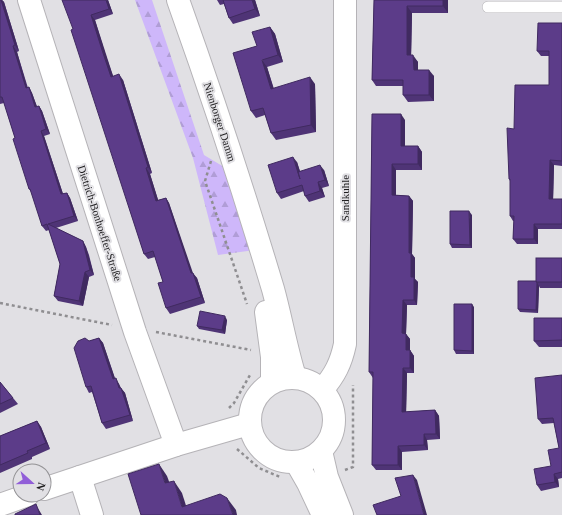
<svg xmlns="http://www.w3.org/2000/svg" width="562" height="515" font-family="Georgia,serif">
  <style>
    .forest { fill: url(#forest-firs) }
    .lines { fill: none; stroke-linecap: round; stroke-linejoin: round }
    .service-casing { stroke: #b5b3b7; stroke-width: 12 }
    .minor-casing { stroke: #b5b3b7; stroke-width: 24 }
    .tertiary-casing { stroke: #b5b3b7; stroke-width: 24 }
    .path { stroke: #8f8e91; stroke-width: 2.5; stroke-dasharray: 3 3; stroke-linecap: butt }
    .service { stroke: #fff; stroke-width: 11 }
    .minor { stroke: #fff; stroke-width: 22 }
    .tertiary { stroke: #fff; stroke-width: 22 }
    .wall { fill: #4f3476 }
    .shaded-wall { fill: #402a60 }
    .building { fill: #5c3c89; stroke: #402a60 }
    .labels { text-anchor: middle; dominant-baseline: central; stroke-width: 4; stroke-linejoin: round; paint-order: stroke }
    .street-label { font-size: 11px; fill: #1e1d1f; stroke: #e1e0e4 }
  </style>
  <defs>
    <pattern id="forest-firs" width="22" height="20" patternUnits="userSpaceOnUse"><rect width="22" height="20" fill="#ceb7fa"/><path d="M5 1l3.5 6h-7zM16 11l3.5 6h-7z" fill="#b09dd6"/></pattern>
  </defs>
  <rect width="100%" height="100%" fill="#e1e0e4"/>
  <path class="forest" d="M135 0H152L204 155 224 167 255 250 218 255 193 158Z"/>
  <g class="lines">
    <defs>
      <path id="service" d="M488 7H562"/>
      <g id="minor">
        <path d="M29 0 135 332 176 445"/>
        <path d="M322 390C335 375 341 363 345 344V0"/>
        <path d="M80 477 92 515"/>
        <path d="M44 489 176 445 249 424"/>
        <path d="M0 505 28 495"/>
      </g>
      <g id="tertiary">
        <path d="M178 0C212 95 244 192 273 289 281 318 286 348 295 377"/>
        <path d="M266 312 272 357V382"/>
        <circle cx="292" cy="420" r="42"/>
        <path d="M321 451 327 477 342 515"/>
        <path d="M296 462 308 483 323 515"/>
      </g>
    </defs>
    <use href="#service" class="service-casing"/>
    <use href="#minor" class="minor-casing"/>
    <use href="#tertiary" class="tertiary-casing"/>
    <g class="path">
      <path d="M211 161 205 181 247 304"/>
      <path d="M0 303 112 325"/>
      <path d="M156 332 251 350"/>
      <path d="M229 408 234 403 250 375"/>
      <path d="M237 449 259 468 280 477"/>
      <path d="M345 470 353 467V385"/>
    </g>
    <use href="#service" class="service"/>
    <use href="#minor" class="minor"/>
    <use href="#tertiary" class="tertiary"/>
  </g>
  <g class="wall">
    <path d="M0 0H2L4 2 19 51 17 52 28 88 29 87 32 93 37 107 39 106 42 111 50 134 44 136 63 194 67 193 70 198 78 221 56 228 83 241 86 247 89 255 94 275 89 277 83 306 58 301 54 296 60 264 49 230 46 231 42 226 32 193 29 189 15 138 4 103 0 104Z"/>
    <path d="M108 0 113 14 95 20 106 56 113 76 123 80 152 173 150 174 158 200 166 198 169 203 192 273 197 278 205 303 170 314 166 308 163 282 155 257 148 259 144 254 73 29Z"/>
    <path d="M217 0H255L260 16 233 24 229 18 224 4 220 5Z"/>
    <path d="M374 0H448V13H412L411 55 418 62V70L434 76V101L408 102 403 95V86H376L372 80Z"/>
    <path d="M562 23V166L554 165 553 199H562V229H538V244H517L513 239 514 221H513L510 216V181L509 179 514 129 549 85V56H541L537 51Z"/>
    <path d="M270 27 275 34 283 62 267 67 274 89 315 84 316 132 276 140 271 133 265 115 256 118 251 111Z"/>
    <path d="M372 114 405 120V146H418L422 152V170H396V195L409 196 413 201 412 254 415 258V279L418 282 417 305H407L406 334 410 339V350L414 356V373H407L406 412 435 410 439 416 440 439 427 440 428 450 402 452V470H376L372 465 373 378 369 372Z"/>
    <path d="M297 162 300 171 324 170 329 186 322 188 325 197 309 202 305 196 304 191 281 199 277 193Z"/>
    <path d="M472 215V248H452L450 244Z"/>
    <path d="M562 258V288H540L539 286 538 313 520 312 518 309 536 281Z"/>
    <path d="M474 307V354H456L454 350Z"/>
    <path d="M562 318V347H539L534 341Z"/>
    <path d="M227 320 225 334 199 329 197 326Z"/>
    <path d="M99 338 103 343 115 379 119 384 121 388 125 393 133 421 106 429 102 423 92 392 89 393 86 387 89 341Z"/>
    <path d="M562 375V478L558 479 559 487 541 491 537 485 551 466 559 448 554 423 542 424 538 419Z"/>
    <path d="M0 382 18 404 0 413Z"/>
    <path d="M37 421 41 427 50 449 32 457V459L0 473V436Z"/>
  </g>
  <g class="shaded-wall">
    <path d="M1 0H2L4 2 19 51 15 45Z"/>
    <path d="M106 0H108L113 14 109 9Z"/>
    <path d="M252 0H255L260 16 255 9Z"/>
    <path d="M443 0H448V13L443 6Z"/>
    <path d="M407 6 412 13 411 62 407 55Z"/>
    <path d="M91 15 95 20 115 82 111 77Z"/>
    <path d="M270 27 275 34 283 62 278 55Z"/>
    <path d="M13 46 17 52 29 94 26 88Z"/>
    <path d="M413 55 418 62V76L414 70Z"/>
    <path d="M262 60 267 67 276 97 271 89Z"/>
    <path d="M429 70 434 76V101L429 95Z"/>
    <path d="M119 74 123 80 152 173 148 167Z"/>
    <path d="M310 77 315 84 316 132 311 125Z"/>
    <path d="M29 87 32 93 39 112 35 107Z"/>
    <path d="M39 106 42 111 50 134 46 129Z"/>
    <path d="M401 114 405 120V152L401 146Z"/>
    <path d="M41 131 44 136 65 200 61 194Z"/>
    <path d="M418 146 422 152V170L418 164Z"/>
    <path d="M293 157 297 162 304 185 300 179Z"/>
    <path d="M550 160 554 165 553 204 549 199Z"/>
    <path d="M392 164 396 170V201L392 195Z"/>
    <path d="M320 165 324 170 329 186 325 180Z"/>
    <path d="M146 168 150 174 160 206 156 201Z"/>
    <path d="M318 182 322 188 325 197 320 191Z"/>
    <path d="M67 193 70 198 78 221 74 216Z"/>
    <path d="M409 196 413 201 412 254 415 258V279L418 282 417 305 414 300 409 253Z"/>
    <path d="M166 198 169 203 195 279 191 273Z"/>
    <path d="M469 211 472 215V248L470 245Z"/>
    <path d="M534 224 538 229V244L534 239Z"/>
    <path d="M83 241 86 247 94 275 90 270Z"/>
    <path d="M85 272 89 277 83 306 79 301Z"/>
    <path d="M193 273 197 278 205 303 201 297Z"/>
    <path d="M537 283 539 286 538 313 536 310Z"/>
    <path d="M403 300 407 305 406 334 410 339V355L406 350 402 333Z"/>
    <path d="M472 304 474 307V354L472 351Z"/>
    <path d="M225 316 227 320 225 334 222 330Z"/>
    <path d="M99 338 103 343 117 384 113 379Z"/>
    <path d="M410 350 414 356V373L410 368Z"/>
    <path d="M403 368 407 373 406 417 402 412Z"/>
    <path d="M116 378 119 384 123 394 119 388Z"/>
    <path d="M121 388 125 393 133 421 130 415Z"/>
    <path d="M435 410 439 416 440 439 436 434Z"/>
    <path d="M37 421 41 427 50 449 46 443Z"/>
    <path d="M424 434 427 440 428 450 424 445Z"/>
    <path d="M398 446 402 452V470L398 465Z"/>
    <path d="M159 464 167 476 174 495 165 483Z"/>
    <path d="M554 474 558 479 559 487 555 482Z"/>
    <path d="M413 475 417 480 427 515H424Z"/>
    <path d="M174 481 182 493 189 515 182 507Z"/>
    <path d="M227 498 236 510 237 515H233Z"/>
    <path d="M36 504 39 510 42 515H40Z"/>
  </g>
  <g class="building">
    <path d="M0 0H1L15 45 13 46 26 88 29 87 35 107 39 106 46 129 41 131 61 194 67 193 74 216 48 224 83 241 85 250 90 270 85 272 79 301 54 296 60 264 47 224 42 226 30 189H29L13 139 15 138 2 97H0Z"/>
    <path d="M62 0H106L109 9 91 15 102 50 111 77 119 74 148 167 146 168 156 201 166 198 191 273H193L201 297 166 308 158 283 163 282 153 251 144 254 71 30 73 29Z"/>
    <path d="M223 0H252L255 9 229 18Z"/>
    <path d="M374 0H443V6H407V55H413L414 70H429V95H403V80H372Z"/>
    <path d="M538 23H562V161L550 160 549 199H562V224H534V239H513L514 216H510V179H509L507 128 514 129 515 85H549V51H537Z"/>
    <path d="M270 27 278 55 262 60 271 89 310 77 311 125 271 133 263 108 251 111 233 53 257 46 252 32Z"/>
    <path d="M372 114H401V146H418V164H392V195L409 196V253H411V277H414V300H403L402 333 406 334V350H410V368H403L402 412 435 410 436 434H424V445L398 446V465H372L373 372H369Z"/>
    <path d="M293 157 300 179 298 172 320 165 325 180 318 182 320 191 305 196 302 185 277 193 268 165Z"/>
    <path d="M450 211H469L470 245 450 244Z"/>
    <rect x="536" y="258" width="26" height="24"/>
    <path d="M518 281H536L537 283 536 310 518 309Z"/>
    <path d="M454 304H472V351L454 350Z"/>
    <path d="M200 311 225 316 222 330 197 326Z"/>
    <path d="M534 318H562V340L534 341Z"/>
    <path d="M85 338 89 341 99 338 113 379 116 378 119 388H121L130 415 102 423 91 386 86 387 74 348 78 341Z"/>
    <path d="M562 375V472L554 474 555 482 537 485 534 469 551 466 548 450 559 448 553 418 538 419 535 378Z"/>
    <path d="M0 382 13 398 0 404Z"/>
    <path d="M37 421 46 443 27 451 28 453 0 465V436Z"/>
    <path d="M159 464 165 483 174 481 182 507 220 494 227 498 233 515H141L128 474Z"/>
    <path d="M413 475 424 515H377L373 505 401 496 395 478Z"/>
    <path d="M36 504 40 515H15V514Z"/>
  </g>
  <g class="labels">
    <g class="street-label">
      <text transform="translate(220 122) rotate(72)">Nienborger Damm</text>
      <text transform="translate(345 198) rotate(-90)">Sandkuhle</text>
      <text transform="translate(100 223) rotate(72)">Dietrich-Bonhoeffer-Straße</text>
    </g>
  </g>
  <g transform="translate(32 483) rotate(111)"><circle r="19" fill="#e1e0e4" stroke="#939295"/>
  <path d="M0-3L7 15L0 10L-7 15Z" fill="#915ed8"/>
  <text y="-6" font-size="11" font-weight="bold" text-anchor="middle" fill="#1e1d1f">N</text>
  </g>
</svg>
